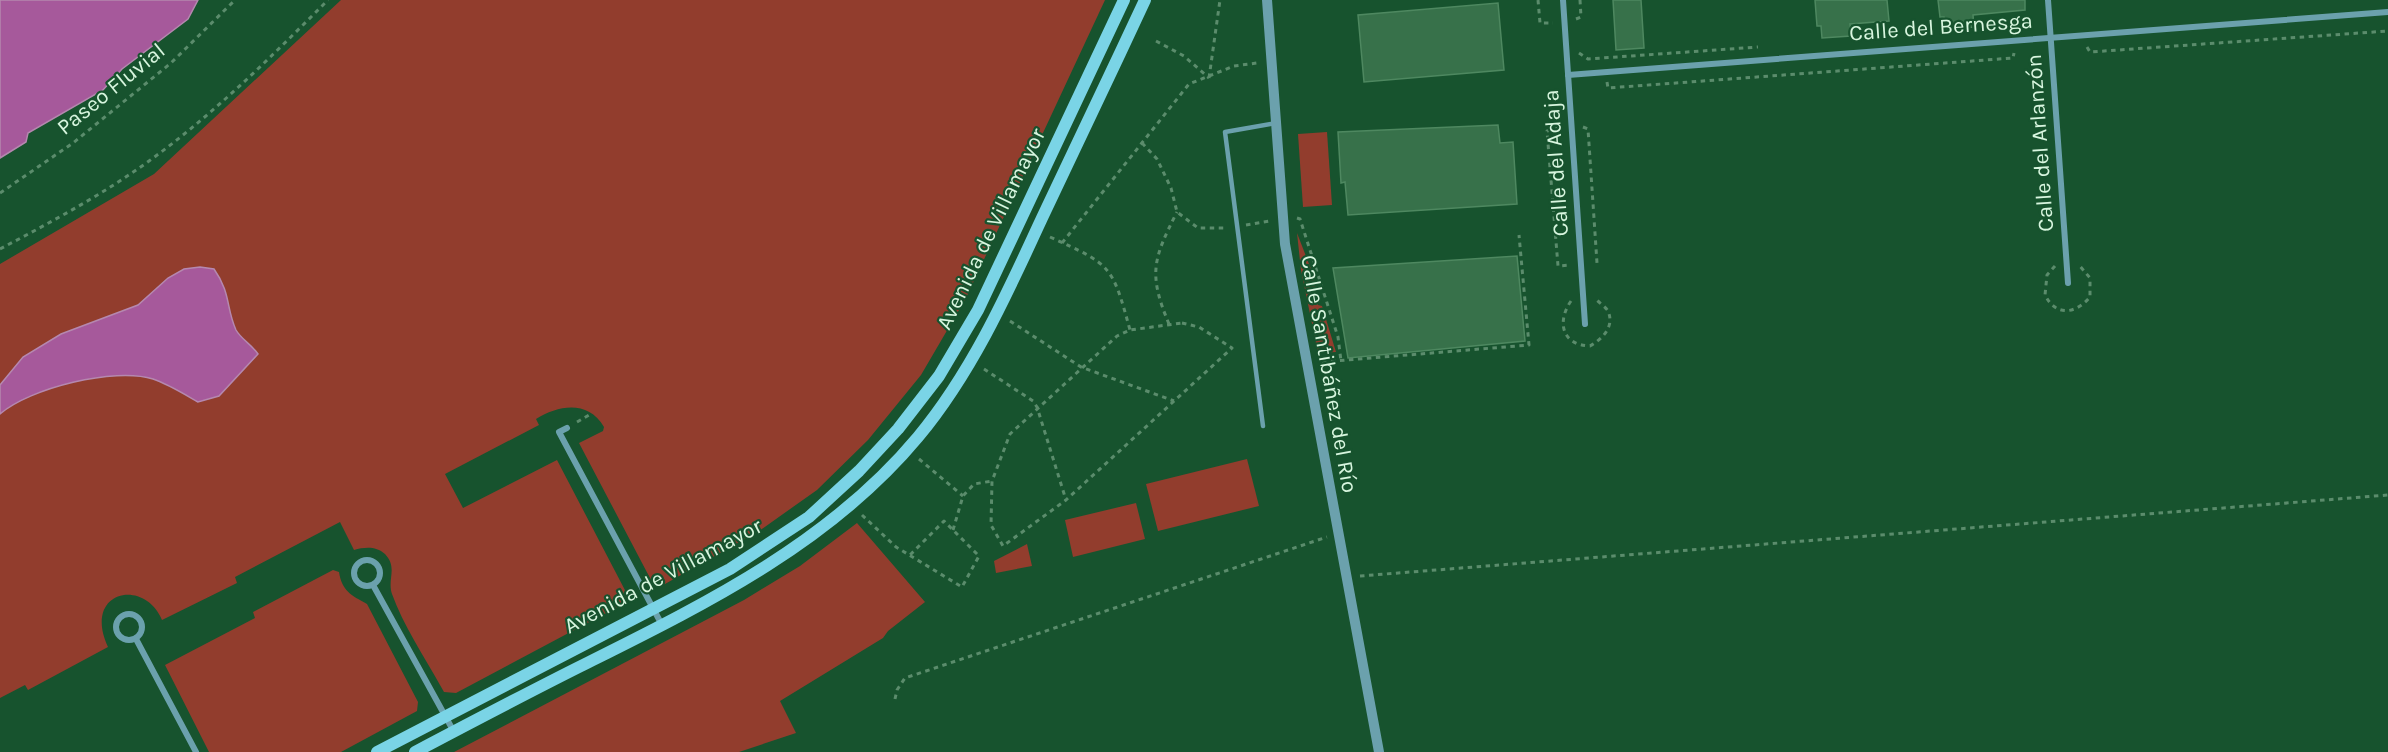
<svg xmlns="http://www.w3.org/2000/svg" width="2388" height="752" font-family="Karla,sans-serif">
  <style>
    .green { fill: #923d2d }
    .water { fill: #a6599b; stroke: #b588af; stroke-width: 1.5 }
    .building { fill: #37714a; stroke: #4e8860; stroke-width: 1.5 }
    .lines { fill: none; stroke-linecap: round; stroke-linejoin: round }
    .path { stroke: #5b8c6c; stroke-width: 3; stroke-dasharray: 4.5 4.5; stroke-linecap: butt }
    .service { stroke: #6ba1ad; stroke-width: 4.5 }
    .minor { stroke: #6ba1ad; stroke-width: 6 }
    .tertiary { stroke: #6ba1ad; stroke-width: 10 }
    .secondary { stroke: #7ad4e6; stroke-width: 12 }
    .labels { text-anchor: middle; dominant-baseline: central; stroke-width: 4.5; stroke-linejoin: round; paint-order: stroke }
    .street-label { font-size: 22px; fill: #d8f6df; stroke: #17532e }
  </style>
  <rect width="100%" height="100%" fill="#17532e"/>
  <g class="green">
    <path d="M341 0H1105L966 298 921 375 868 440 817 490 759 531 665 584 659 585 651 580 579 443 603 431 604 427C588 400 559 405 536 419L539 425 445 474 463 508 557 460 627 594 625 603 456 693 444 692 440 685C424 656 403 625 392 594 387 579 398 568 385 554 376 546 365 547 354 550L340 522 235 577 237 583 162 620C144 577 82 591 108 647L28 690 25 685 0 698V264L154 174Z"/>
    <path d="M1327 132 1332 205 1303 207 1298 134Z"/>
    <path d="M1297 233 1316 282 1318 305 1322 306 1336 352 1318 353 1301 270Z"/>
    <path d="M1247 459 1259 506 1158 531 1146 484Z"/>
    <path d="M1136 503 1145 539 1073 557 1065 520Z"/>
    <path d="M857 523 925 602 888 631 883 638 780 701 796 733 739 752H454L744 600 800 566Z"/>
    <path d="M1027 544 1032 566 996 573 994 561Z"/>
    <path d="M333 570 339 572C342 591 351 595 367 604L418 702 417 711 341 752H209L165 665 255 618 253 612Z"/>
  </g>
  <g class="water">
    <path d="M0 0H198L188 19 122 69 103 90 28 133 26 142 0 158Z"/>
    <path d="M200 267 214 269C231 293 226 308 236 330 241 339 252 345 258 354L219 396 198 402C184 394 168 384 153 379 114 367 30 388 0 414V385L23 357 61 334 138 305 168 278 184 269Z"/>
  </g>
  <g class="building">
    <path d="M1613 0H1641L1644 48 1616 50Z"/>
    <path d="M1815 0H1887L1889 21 1850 24 1851 36 1822 38 1821 26H1817Z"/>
    <path d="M1938 0H2025V10L1973 15 1974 27 1945 29 1944 17H1940Z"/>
    <path d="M1498 3 1504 70 1364 82 1358 15Z"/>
    <path d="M1498 125 1500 143 1513 142 1517 204 1348 215 1345 182 1341 183 1338 132Z"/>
    <path d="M1517 256 1525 341 1348 358 1333 268Z"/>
  </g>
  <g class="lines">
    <g class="path">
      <path d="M1538 0 1540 23H1553"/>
      <path d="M1576 19 1581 17 1580 0"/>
      <path d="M1156 41 1184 56 1209 78"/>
      <path d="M2087 47 2090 52 2388 31"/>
      <path d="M1579 53 1588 59 1758 47"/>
      <path d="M1209 78 1220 0"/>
      <path d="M1607 82 1608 88 2013 58 2014 53"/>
      <path d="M1583 127 1588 129 1597 263 1593 264"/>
      <path d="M1560 128 1547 131 1558 266 1571 265"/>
      <path d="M1142 143 1157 159 1171 188 1177 212 1198 228H1227"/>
      <path d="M0 193 73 143 171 63 235 0"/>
      <path d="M1297 218 1300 219 1338 337 1341 361"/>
      <path d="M1246 225 1270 221"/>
      <path d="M1050 237C1111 265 1112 264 1130 330"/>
      <path d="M1062 243 1189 84 1234 66 1257 63"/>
      <path d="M0 249C51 222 102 195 149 161 214 114 272 56 328 0"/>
      <path d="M2055 266 2047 275 2045 295C2056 317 2076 314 2090 297V278L2079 265"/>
      <path d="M1571 301C1557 321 1561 345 1590 346 1602 339 1615 327 1608 311 1605 306 1598 302 1595 298"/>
      <path d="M1010 321 1081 367 1174 401"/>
      <path d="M1182 323 1199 327 1232 348 1066 500 1003 546 991 525 992 481 1010 434 1117 336 1130 330Z"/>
      <path d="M1169 324C1148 274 1153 259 1177 212"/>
      <path d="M1322 362 1529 345 1519 235"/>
      <path d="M984 369 1033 401 1037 407 1066 500"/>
      <path d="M577 422 589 415"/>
      <path d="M919 459 963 496"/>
      <path d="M862 515 896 547 962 587 979 556 944 521 910 555"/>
      <path d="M953 530 963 496 974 484 992 481"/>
      <path d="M1360 576 2388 495"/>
      <path d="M895 699 897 690 905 678 1327 537"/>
    </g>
    <path class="service" d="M1263 426 1225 132 1276 123"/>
    <g class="minor">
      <path d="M1563 0 1585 324"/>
      <path d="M2048 0 2068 283"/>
      <path d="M1568 75 2388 12"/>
      <path d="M567 428 559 432 662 625"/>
      <circle cx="367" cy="573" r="13"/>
      <path d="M373 585 454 732"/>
      <circle cx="129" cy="627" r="13"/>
      <path d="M136 639 196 752"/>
    </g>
    <path class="tertiary" d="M1267 0 1285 244 1379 752"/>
    <g class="secondary">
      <path d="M377 752 730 569 809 517 859 471 898 429 939 376 978 310 1124 0"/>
      <path d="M415 752C470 723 525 694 581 666 703 605 829 544 918 437 972 372 1007 294 1042 218 1076 146 1111 73 1145 0"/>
    </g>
  </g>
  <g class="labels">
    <g class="street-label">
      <text transform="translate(1941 27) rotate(-4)">Calle del Bernesga</text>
      <text transform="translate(111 89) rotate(-39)">Paseo Fluvial</text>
      <text transform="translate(2040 143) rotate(-94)">Calle del Arlanzón</text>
      <text transform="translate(1556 163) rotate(-94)">Calle del Adaja</text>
      <text transform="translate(991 229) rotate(-64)">Avenida de Villamayor</text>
      <text transform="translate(1329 374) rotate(80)">Calle Santibáñez del Río</text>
      <text transform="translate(663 576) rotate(-28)">Avenida de Villamayor</text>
    </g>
  </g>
</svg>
